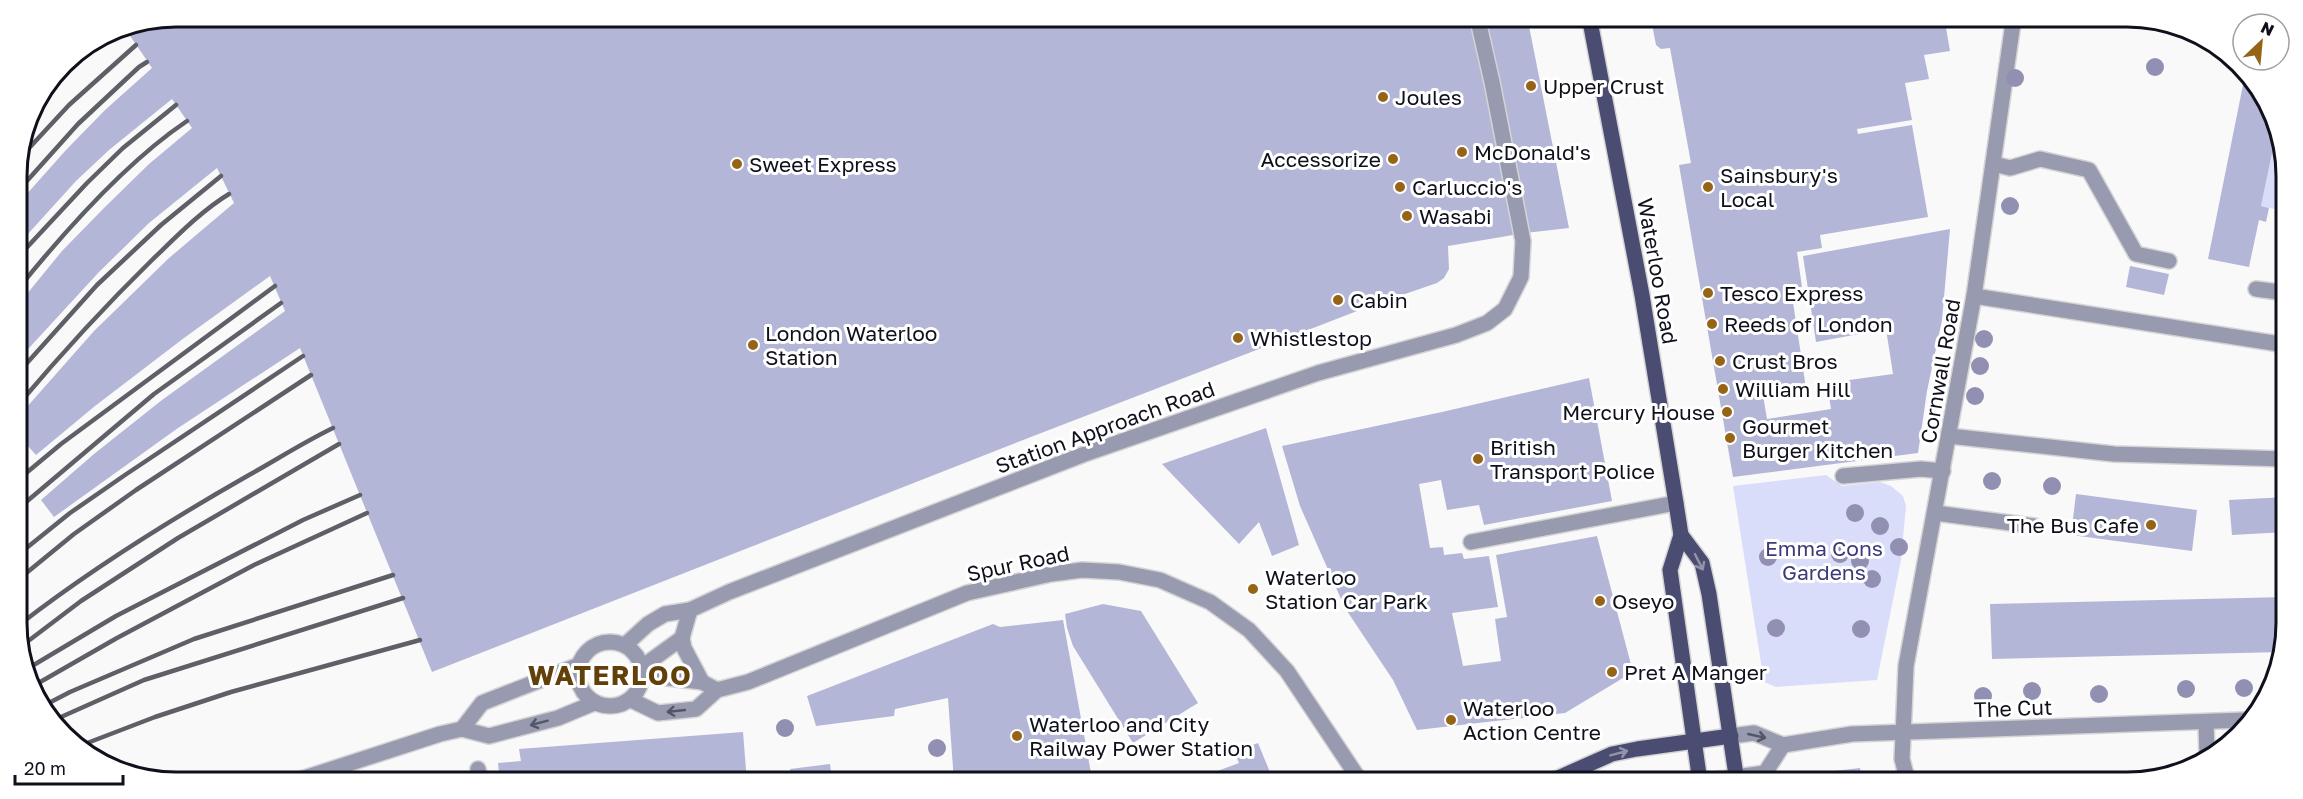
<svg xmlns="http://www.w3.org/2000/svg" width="2303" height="799" font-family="'Golos Text',sans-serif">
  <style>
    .green { fill: #daddfa }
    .building { fill: #b4b6d7 }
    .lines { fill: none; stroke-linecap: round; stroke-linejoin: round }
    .minor-casing { stroke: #d4d4d5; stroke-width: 18 }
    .major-casing { stroke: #d4d4d5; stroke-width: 18 }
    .minor { stroke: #989ab0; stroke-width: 15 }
    .major { stroke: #4b4c71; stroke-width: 15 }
    .rail { stroke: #5f6067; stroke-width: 4.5 }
    .tree { fill: #9190b2 }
    .oneway { stroke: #9394aa }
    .oneway2 { stroke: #545566 }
    .poi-dot { fill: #966416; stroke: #fff; stroke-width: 2 }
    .labels { text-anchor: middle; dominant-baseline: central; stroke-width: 6; stroke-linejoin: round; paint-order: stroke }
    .poi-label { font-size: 21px; fill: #0f101b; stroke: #fff; text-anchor: start }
    .street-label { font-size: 21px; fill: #0f101b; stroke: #fff }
    .park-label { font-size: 21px; fill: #3c3a77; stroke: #fff }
    .district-label { font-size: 27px; font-weight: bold; letter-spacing: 1.5px; fill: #62400a; stroke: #fff }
    .rim { fill: none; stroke: #0f101b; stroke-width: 3 }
  </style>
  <rect width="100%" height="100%" fill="#f9f9f9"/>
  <g class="green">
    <path d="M2276 134 2285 154 2274 209 2261 206Z"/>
    <path d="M1826 475 1842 486 1880 482 1891 486 1903 496 1906 506 1901 560 1877 680 1776 687 1764 682 1733 486Z"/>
  </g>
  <g class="building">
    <path d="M176 16H1527L1569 228 1525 233 1448 246 1449 269 1444 278 1437 283 1370 306 1013 444 432 672 300 348 178 428 54 517 41 500 94 454 162 400 285 311 270 276 184 338 95 406 36 455 18 435V417L94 331 169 258 234 203 217 168 149 223 99 272 18 360V306L22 300 62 251 104 208 149 164 192 128 172 99 109 150 76 181 17 246V205L66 150 105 110 152 68 124 27Z"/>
    <path d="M1653 16H1944L1950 51 1924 55 1929 79 1905 83 1912 120 1857 129 1858 134 1912 125 1928 217 1820 235 1822 248 1797 252 1802 287 1791 289 1806 388 1763 395 1767 419 1831 409 1827 383 1893 374 1886 329 1816 342 1803 256 1950 229 1942 320 1927 391 1918 453 1733 477 1679 165 1691 163 1670 48 1661 49 1656 45 1651 19Z"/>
    <path d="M2108 16H2127L2178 25 2196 37 2107 19Z"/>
    <path d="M2246 70 2276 134 2261 206 2269 208 2266 222 2259 220 2249 267 2208 259Z"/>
    <path d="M2130 266 2169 274 2164 295 2126 287Z"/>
    <path d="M1589 378 1612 501 1484 525 1479 505 1447 510 1441 480 1419 484 1430 548 1443 547 1444 555 1462 553 1464 559 1489 556 1498 607 1452 613 1463 666 1501 661 1495 619 1507 617 1496 555 1597 536 1633 672 1565 713 1417 730 1393 680 1345 608 1300 506 1282 446 1442 412Z"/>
    <path d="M1266 428 1299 545 1272 556 1259 522 1239 544 1162 464Z"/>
    <path d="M2076 494 2197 510 2192 551 2071 535Z"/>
    <path d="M2286 497V532L2232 535 2229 500Z"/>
    <path d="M2286 597V623L2282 652 1992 659 1990 604Z"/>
    <path d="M1103 604 1141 611 1198 703 1133 743 1073 646 1067 628 1065 614Z"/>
    <path d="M1063 620 1091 773 1000 782H954L948 698 895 709 894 716 816 726 807 696 993 624 1000 627Z"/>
    <path d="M743 732 747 782H500L498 763 521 761 519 749Z"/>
    <path d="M1258 743 1274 782H1188L1239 763 1234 752Z"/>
    <path d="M830 764 832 782H792L790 769Z"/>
    <path d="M1860 768 1862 782H1800V775Z"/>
    <path d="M2147 779 2137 782H2088V780Z"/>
  </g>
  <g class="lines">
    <defs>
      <g id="minor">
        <path d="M1994 164 2010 168 2040 159 2089 170 2136 254 2169 261"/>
        <path d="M2256 289 2286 293"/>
        <path d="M1974 296 2286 345"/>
        <path d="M1949 436 2114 454 2286 459"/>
        <path d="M1843 476 1921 469 1943 471"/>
        <path d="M1935 513 2034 526"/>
        <path d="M1471 542 1676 503"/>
        <path d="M682 638 684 648 702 682"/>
        <circle cx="610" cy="674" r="32"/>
        <path d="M625 645 648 624 665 614 690 610 729 592 1082 455 1318 373 1456 335 1487 323 1505 309 1521 277 1523 241 1492 82 1477 16"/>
        <path d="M642 667 682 638 690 610"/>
        <path d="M642 675 702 682 717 690"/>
        <path d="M631 700 658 713 696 709 717 690 748 682 967 593 1051 574 1082 570 1119 572 1160 580 1210 602 1249 630 1287 671 1361 782"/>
        <path d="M2206 722 2207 756"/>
        <path d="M462 729 482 703 579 665"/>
        <path d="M1731 736 1754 733 1783 745 1852 734 2245 720"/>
        <path d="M478 769 481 782"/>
        <path d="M1736 777 1765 773 1783 745"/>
        <path d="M292 782 440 734 462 729 489 736 558 718 594 703"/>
        <path d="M1908 782 1902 759 1906 666 1974 296 2014 16"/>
      </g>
      <g id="major">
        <path d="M1589 16 1642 295 1676 503 1681 535 1670 570 1700 782"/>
        <path d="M1681 535 1702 563 1709 594 1737 782"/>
        <path d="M1549 782 1612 754 1637 749 1731 736"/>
        <path d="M1698 782 1736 777"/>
      </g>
    </defs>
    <use href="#minor" class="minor-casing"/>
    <use href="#major" class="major-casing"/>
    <use href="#minor" class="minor"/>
    <use href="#major" class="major"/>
    <g class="rail">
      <path d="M18 160 69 105 136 45"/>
      <path d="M17 192 78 124 139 67 147 62"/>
      <path d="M17 258 87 183 123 148 176 105"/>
      <path d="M18 289C64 232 126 162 187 121"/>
      <path d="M18 373 97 285 161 225 221 176"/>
      <path d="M18 405C61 354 105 306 152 260 176 237 201 211 229 194"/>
      <path d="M19 479 61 444 275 286"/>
      <path d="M19 508 154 394 281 303"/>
      <path d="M19 554 70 513 125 475 303 356"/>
      <path d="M19 579 74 534 136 490 311 375"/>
      <path d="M19 625C91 569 170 520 249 475 276 460 304 442 333 428"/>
      <path d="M19 648 81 601 178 538 339 444"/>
      <path d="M27 669 116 616 303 520 360 495"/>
      <path d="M35 685 117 638 254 565 367 513"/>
      <path d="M45 705 70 692 194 639 393 575"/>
      <path d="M52 721 144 680 403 598"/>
      <path d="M82 745 155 717 231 692 420 640"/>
    </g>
  </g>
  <g class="tree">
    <circle cx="2155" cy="67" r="9"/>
    <circle cx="2015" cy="78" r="9"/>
    <circle cx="2010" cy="206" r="9"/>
    <circle cx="1984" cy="339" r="9"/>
    <circle cx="1980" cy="366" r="9"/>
    <circle cx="1975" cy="396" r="9"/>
    <circle cx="1992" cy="481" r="9"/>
    <circle cx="2052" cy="486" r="9"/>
    <circle cx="1855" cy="513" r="9"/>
    <circle cx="1880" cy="526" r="9"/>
    <circle cx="1899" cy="547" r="9"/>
    <circle cx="1840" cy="554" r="9"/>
    <circle cx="1768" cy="557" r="9"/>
    <circle cx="1860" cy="561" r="9"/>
    <circle cx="1872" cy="579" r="9"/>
    <circle cx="1776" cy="628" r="9"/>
    <circle cx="1861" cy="629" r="9"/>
    <circle cx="2244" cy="688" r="9"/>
    <circle cx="2186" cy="689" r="9"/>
    <circle cx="2032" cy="691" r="9"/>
    <circle cx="2099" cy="694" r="9"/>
    <circle cx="1983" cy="696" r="9"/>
    <circle cx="785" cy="728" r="9"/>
    <circle cx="937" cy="748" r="9"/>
  </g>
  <defs><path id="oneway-shaft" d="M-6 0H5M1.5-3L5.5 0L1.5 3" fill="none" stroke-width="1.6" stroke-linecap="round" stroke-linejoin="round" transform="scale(1.5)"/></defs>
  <g class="oneway">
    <use href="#oneway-shaft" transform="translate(1699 562) rotate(63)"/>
    <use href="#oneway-shaft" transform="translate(1619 753) rotate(-15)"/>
  </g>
  <g class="oneway2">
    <use href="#oneway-shaft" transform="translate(676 711) rotate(174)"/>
    <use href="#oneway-shaft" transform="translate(539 723) rotate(165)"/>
    <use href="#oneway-shaft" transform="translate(1757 736) rotate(13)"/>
  </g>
  <g class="poi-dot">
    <circle cx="1531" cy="86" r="6"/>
    <circle cx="1383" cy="97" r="6"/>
    <circle cx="1462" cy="152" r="6"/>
    <circle cx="1393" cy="159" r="6"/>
    <circle cx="737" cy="164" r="6"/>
    <circle cx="1400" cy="187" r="6"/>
    <circle cx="1708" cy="187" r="6"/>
    <circle cx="1407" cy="216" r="6"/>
    <circle cx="1708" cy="293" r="6"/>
    <circle cx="1338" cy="300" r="6"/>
    <circle cx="1712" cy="324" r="6"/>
    <circle cx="1238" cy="338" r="6"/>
    <circle cx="753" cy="345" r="6"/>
    <circle cx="1720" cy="361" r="6"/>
    <circle cx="1723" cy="389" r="6"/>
    <circle cx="1727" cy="412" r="6"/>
    <circle cx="1730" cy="438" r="6"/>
    <circle cx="1478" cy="459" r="6"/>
    <circle cx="2151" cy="525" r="6"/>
    <circle cx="1253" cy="589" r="6"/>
    <circle cx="1600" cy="601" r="6"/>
    <circle cx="1612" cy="672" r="6"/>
    <circle cx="1451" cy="720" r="6"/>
    <circle cx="1017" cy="736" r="6"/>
  </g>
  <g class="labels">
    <g class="poi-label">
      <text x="1543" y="86">Upper Crust</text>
      <text x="1395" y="97">Joules</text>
      <text x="1474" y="152">McDonald's</text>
      <text x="1381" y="159" text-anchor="end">Accessorize</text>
      <text x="749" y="164">Sweet Express</text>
      <text x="1720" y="175">Sainsbury's<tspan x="1720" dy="24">Local</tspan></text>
      <text x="1412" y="187">Carluccio's</text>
      <text x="1419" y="216">Wasabi</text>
      <text x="1720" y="293">Tesco Express</text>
      <text x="1350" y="300">Cabin</text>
      <text x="1724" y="324">Reeds of London</text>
      <text x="765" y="333">London Waterloo<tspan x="765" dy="24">Station</tspan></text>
      <text x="1250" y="338">Whistlestop</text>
      <text x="1732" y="361">Crust Bros</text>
      <text x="1735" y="389">William Hill</text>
      <text x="1715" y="412" text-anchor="end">Mercury House</text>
      <text x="1742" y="426">Gourmet<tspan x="1742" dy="24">Burger Kitchen</tspan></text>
      <text x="1490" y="447">British<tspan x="1490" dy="24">Transport Police</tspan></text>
      <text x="2139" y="525" text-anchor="end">The Bus Cafe</text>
      <text x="1265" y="577">Waterloo<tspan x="1265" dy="24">Station Car Park</tspan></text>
      <text x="1612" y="601">Oseyo</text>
      <text x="1624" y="672">Pret A Manger</text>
      <text x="1463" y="708">Waterloo<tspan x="1463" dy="24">Action Centre</tspan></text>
      <text x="1029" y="724">Waterloo and City<tspan x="1029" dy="24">Railway Power Station</tspan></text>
    </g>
    <g class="street-label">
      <text transform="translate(1658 271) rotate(80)">Waterloo Road</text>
      <text transform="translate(1940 371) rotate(-80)">Cornwall Road</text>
      <text transform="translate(1105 427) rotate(-20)">Station Approach Road</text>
      <text transform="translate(1018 563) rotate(-12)">Spur Road</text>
      <text transform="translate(2013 708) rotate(-2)">The Cut</text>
    </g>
    <g class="park-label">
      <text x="1824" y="548">Emma Cons<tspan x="1824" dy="24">Gardens</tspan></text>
    </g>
    <g class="district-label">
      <text x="610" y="675">WATERLOO</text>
    </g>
  </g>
  <path d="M0 0H2303V799H0ZM176 27H2127A149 149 0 0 1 2276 176V623A149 149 0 0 1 2127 772H176A149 149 0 0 1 27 623V176A149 149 0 0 1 176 27Z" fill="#fff" fill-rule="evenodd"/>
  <path class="rim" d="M176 27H2127A149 149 0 0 1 2276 176V623A149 149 0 0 1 2127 772H176A149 149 0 0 1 27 623V176A149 149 0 0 1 176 27Z"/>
  <g transform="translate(2261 42) rotate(26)"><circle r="28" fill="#ffffff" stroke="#9f9fa4" stroke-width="1.5"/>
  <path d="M0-4.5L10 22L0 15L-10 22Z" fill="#966416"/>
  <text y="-9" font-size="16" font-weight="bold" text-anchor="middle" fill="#0f101b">N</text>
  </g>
  <path d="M15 775v9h108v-9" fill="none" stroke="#0f101b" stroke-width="3"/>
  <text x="24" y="775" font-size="18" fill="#0f101b" stroke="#ffffff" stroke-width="4.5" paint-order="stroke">20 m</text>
</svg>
